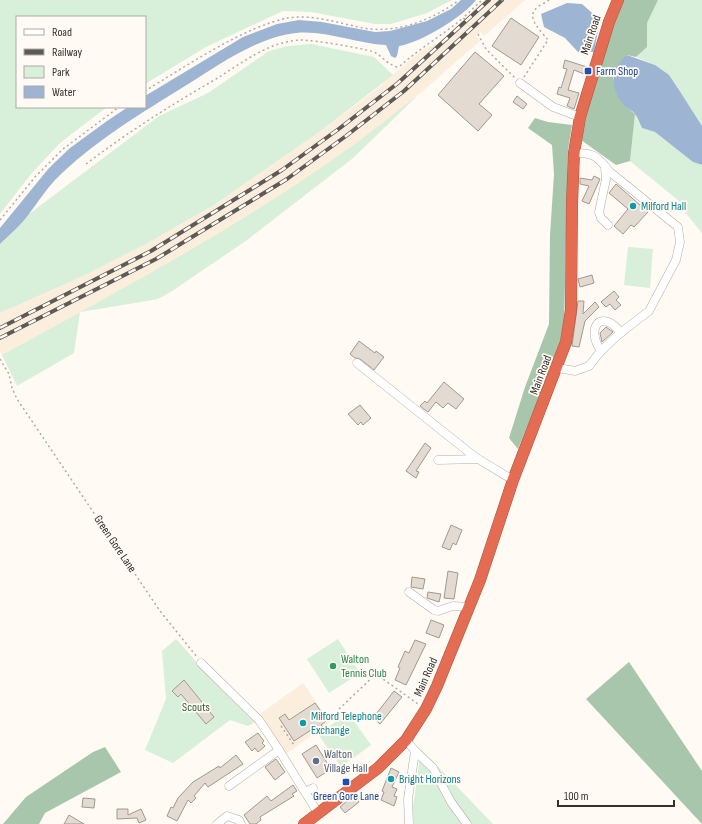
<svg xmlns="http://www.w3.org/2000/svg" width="702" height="824" font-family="'Sofia Sans Condensed',sans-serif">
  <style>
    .built { fill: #fbeedd }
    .green { fill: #d8efda }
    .forest { fill: #a8c6ab }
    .water { fill: #9db5d2 }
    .building { fill: #e3dbd1; stroke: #a1998f }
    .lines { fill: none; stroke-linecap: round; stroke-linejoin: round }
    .minor-casing { stroke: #b6aea4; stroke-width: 9 }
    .highway-casing { stroke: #a75845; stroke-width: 12 }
    .path { stroke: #afaba6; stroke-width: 1.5; stroke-dasharray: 2 3; stroke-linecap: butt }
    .minor { stroke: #fff; stroke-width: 8 }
    .highway { stroke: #e46c52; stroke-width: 11 }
    .rail-casing { stroke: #5e5a56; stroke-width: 4 }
    .rail { stroke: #fffaf4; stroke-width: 2.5; stroke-dasharray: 8; stroke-linecap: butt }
    .transit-dot { fill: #1a4fb4; stroke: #fffaf4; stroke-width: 1.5 }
    .culture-dot { fill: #0f9aa8; stroke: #fffaf4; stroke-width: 1.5 }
    .leisure-dot { fill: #2e9e5b; stroke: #fffaf4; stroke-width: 1.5 }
    .service-dot { fill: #5c6f8a; stroke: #fffaf4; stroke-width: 1.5 }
    .labels { text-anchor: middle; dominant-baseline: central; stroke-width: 3.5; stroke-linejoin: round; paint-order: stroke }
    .street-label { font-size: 12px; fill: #35322e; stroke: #fffaf4 }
    .transit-label { font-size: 12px; fill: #164399; stroke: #fffaf4; text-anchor: start }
    .culture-label { font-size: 12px; fill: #0d838f; stroke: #fffaf4; text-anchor: start }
    .leisure-label { font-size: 12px; fill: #27864d; stroke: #fffaf4; text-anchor: start }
    .park-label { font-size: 12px; fill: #2f5d37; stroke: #fffaf4 }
    .service-label { font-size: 12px; fill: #4e5e75; stroke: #fffaf4; text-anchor: start }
  </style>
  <rect width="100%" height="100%" fill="#fffaf4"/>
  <g class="built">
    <path d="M484 0H525L484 36 481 32 476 36 480 41 417 96 353 158 247 240 172 291 158 299 80 312 2 355 0 351V313L83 276 144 245 214 205 322 130 373 92 422 50 440 42Z"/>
    <path d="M303 683 330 722 286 754 260 714Z"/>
  </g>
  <g class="green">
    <path d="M0 0H452L427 13 391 24H375L311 12 283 11 206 47 145 84V17H17V107H107L60 143 31 174 0 214Z"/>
    <path d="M658 0H702V126L681 93 655 65 636 57 647 47V23Z"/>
    <path d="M311 44 374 57 393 75 322 130 214 205 144 245 83 276 0 313V244L29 214 159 116 208 93 269 51 288 46Z"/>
    <path d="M417 96 353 158 247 240 172 291 158 299 80 312 74 353 17 386 2 355C119 291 237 228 345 151 370 134 393 114 417 96Z"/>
    <path d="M635 114 642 128 655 132 693 162 702 165V233L684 211 679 201 630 161Z"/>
    <path d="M628 247 653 249 650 288 624 285Z"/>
    <path d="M176 639 215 683 255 722 248 726 230 720 173 763 145 750 166 699 162 651Z"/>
    <path d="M338 639 360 673 329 693 307 659Z"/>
    <path d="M348 713 371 745 341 767 318 734Z"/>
    <path d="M421 749 493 824H414L413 808Z"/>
  </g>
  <g class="forest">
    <path d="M624 0H658L647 23V47L636 57 627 55 613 76C616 93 621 103 635 114L630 161 616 165 581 140C589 93 602 43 624 0Z"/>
    <path d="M535 118 548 122 572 125 568 150 564 329 554 360 518 449 509 438 525 387 549 324 550 235 554 174 552 145 528 128Z"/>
    <path d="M629 662 702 771V824L586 699Z"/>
    <path d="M105 747 121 772 45 813 39 824H3L26 797 93 752Z"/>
  </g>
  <g class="water">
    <path d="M461 0H476C463 17 420 43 399 46L397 56 395 58 391 56 386 45C356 44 326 30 296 33 255 38 219 65 185 86 140 114 93 142 55 180 45 191 38 202 29 214 21 225 10 234 0 244V228L49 168 70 148 107 121 128 107H145V96L243 37 277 24 299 20 322 22 375 32 390 31 427 21 451 9Z"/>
    <path d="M567 3 582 4 600 20 594 52H578L565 38 544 27 541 14Z"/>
    <path d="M627 55 655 65 669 75 681 93 702 126V165L693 162 655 132 642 128C640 124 638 118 635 114 632 110 626 108 623 104 610 87 610 69 627 55Z"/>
  </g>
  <g class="building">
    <path d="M511 18 539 37 521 65 492 46Z"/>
    <path d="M475 52 504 76 479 104 492 115 478 131 438 95Z"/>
    <path d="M565 60 587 67 584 74 574 70 568 90 579 93 574 109 567 106 570 98 557 94 559 87 561 88 567 69 563 68Z"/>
    <path d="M517 96 527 104 523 109 513 102Z"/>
    <path d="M594 176 600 179 589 204 582 201 589 186 580 184V178L592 180Z"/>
    <path d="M616 184 648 212 634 227 631 225 623 234 614 226 628 209 609 193Z"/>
    <path d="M592 275 594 283 580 287 578 279Z"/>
    <path d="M614 291 619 297 616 300 621 305 615 310 610 304 606 307 601 302Z"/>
    <path d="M578 301H584L583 314 595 302 599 307 585 321 579 347 572 346Z"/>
    <path d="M606 327 613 332 602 342 600 333Z"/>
    <path d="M359 341 375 353 376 351 384 357 374 370 360 359 355 358 350 354Z"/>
    <path d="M444 382 464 399 456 409 448 403 443 408 436 402 428 412 420 406 425 401 427 403Z"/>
    <path d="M360 405 371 418 363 425 361 422 358 425 348 414Z"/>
    <path d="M425 443 431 448 416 471 419 472 416 478 406 471Z"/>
    <path d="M451 525 462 530 456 545 453 543 450 550 442 547Z"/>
    <path d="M448 571 458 573 454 599 444 598Z"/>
    <path d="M412 577 425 579 423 589 411 587Z"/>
    <path d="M428 592 441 594 439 602 427 598Z"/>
    <path d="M431 620 444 625 439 638 426 633Z"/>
    <path d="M415 640 426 644 406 685 395 680 400 668 398 667 405 651 409 653Z"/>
    <path d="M184 680 214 717 206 724 181 694 178 697 172 691Z"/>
    <path d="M394 691 402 697 380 724 373 718Z"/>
    <path d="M315 703 327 720 321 725 323 727 316 731 314 728 294 741 279 718 285 714 289 720Z"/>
    <path d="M258 733 264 741 262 743 265 746 258 752 255 748 252 751 245 742Z"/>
    <path d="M316 745 331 769 317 778 302 754Z"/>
    <path d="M236 755 243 764 208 787 205 783 194 796 196 798 191 803 188 800 177 821 167 816 171 807 173 808 178 798 193 782 219 766 220 768Z"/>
    <path d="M276 759 285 772 275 780 265 767Z"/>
    <path d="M391 768 399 772 392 787 397 789 394 796 397 797 394 806 381 800 384 792 382 791Z"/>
    <path d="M293 785 297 791 292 794 294 796 260 817 261 820 256 824H250L244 815 267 796 271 801Z"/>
    <path d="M354 795 359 802 345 813 340 807Z"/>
    <path d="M83 798 95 799 94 808 82 807Z"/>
    <path d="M117 809H128V815L141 809 146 820 139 823 137 818 117 819Z"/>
    <path d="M69 815 84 824H64Z"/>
  </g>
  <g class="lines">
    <defs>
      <g id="minor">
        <path d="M520 83 553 107 580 117"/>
        <path d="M605 167 606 179 599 212 601 218 608 225"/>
        <path d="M601 351C585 328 601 307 621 333"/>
        <path d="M357 363 475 457 513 480"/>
        <path d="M558 368 575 371 589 366 600 352 619 334 649 311 676 260 680 242 678 227 610 172C596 156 596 153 574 153"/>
        <path d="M438 460 478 459"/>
        <path d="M409 592 434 610 438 611 453 606 469 607"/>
        <path d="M201 663 259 720 279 750 318 813"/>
        <path d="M406 740 415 751 408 799 409 824"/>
        <path d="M415 751 433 768 451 802 467 824"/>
        <path d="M229 786 279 750"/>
        <path d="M305 792 313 788"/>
        <path d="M217 824 227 816 239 820 241 824"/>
      </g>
      <path id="highway" d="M304 824 378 768 406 740 426 709 437 686 480 580 513 480 566 342 571 310 572 204 574 153 580 117 609 22 618 0"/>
    </defs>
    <use href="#minor" class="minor-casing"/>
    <use href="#highway" class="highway-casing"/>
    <g class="path">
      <path d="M465 19 463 18 482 0"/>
      <path d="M478 34 486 49 515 78"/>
      <path d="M524 77 548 40C541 31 524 16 538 7 541 4 546 3 549 0"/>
      <path d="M145 91C183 68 245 26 288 18 313 14 338 23 363 28 396 34 433 20 459 0"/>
      <path d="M86 164C128 132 171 105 216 79 242 63 269 41 301 40 314 40 362 48 374 52 382 56 387 64 397 67L400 66C420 48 443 35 463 18"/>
      <path d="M0 220 35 177 63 149 119 107"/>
      <path d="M0 359 9 374 12 388 17 399 160 611 197 657"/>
      <path d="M339 709 376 674 418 704"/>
      <path d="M281 726 294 745"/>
    </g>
    <use href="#minor" class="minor"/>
    <use href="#highway" class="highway"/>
    <defs>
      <g id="rail">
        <path d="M0 328 151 251 282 170 340 128 398 83 489 0"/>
        <path d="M0 338 156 259 287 179 346 136 404 91 502 0"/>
      </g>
    </defs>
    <use href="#rail" class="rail-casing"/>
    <use href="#rail" class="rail"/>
  </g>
  <g class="transit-dot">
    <rect x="584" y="67" width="8" height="8" rx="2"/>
    <rect x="342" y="778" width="8" height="8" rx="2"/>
  </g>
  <g class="culture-dot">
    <circle cx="633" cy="206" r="4"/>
    <circle cx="303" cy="723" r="4"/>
    <circle cx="391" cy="779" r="4"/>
  </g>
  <circle class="leisure-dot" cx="333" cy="666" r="4"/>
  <circle class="service-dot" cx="316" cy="761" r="4"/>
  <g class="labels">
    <g class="street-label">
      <text transform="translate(591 35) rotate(-71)">Main Road</text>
      <text transform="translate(541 375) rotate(-69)">Main Road</text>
      <text transform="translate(115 544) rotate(56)">Green Gore Lane</text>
      <text transform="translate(426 677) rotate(-66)">Main Road</text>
    </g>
    <g class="transit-label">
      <text x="596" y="71">Farm Shop</text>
      <text x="346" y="796" text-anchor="middle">Green Gore Lane</text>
    </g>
    <g class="culture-label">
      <text x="641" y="206">Milford Hall</text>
      <text x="311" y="716">Milford Telephone<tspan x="311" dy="14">Exchange</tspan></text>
      <text x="399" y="779">Bright Horizons</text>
    </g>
    <g class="leisure-label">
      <text x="341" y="659">Walton<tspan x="341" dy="14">Tennis Club</tspan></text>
    </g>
    <g class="park-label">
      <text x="196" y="707">Scouts</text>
    </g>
    <g class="service-label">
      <text x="324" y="754">Walton<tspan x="324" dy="14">Village Hall</tspan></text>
    </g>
  </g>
  <rect x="16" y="16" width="130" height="92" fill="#fffaf4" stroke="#aeaaa5"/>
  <rect x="24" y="29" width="20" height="6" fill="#ffffff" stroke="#aeaaa5"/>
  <text x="52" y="36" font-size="12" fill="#35322e">Road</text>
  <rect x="24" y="49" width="20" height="6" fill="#5e5a56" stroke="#aeaaa5"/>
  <text x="52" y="56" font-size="12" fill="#35322e">Railway</text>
  <rect x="24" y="66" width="20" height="12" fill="#d8efda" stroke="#aeaaa5"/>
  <text x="52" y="76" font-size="12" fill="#35322e">Park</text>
  <rect x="24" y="86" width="20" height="12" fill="#9db5d2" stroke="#aeaaa5"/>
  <text x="52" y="96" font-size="12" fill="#35322e">Water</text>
  <path d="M558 800v6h116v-6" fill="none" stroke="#35322e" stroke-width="2"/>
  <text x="564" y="800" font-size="12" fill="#35322e" stroke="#fffaf4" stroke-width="3" paint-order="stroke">100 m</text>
</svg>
